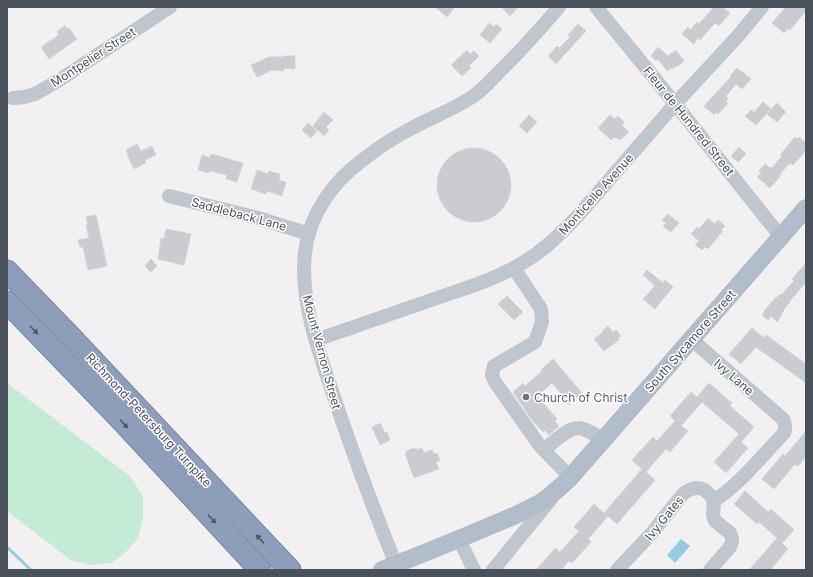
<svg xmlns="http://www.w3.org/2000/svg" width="813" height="577" font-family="Inter,sans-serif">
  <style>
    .green { fill: #c3ebd6 }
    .water { fill: #94cce4 }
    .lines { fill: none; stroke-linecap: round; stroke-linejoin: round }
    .stream { stroke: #94cce4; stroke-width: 3 }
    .building { fill: #caccd2; stroke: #d4d6da }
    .highway-casing { stroke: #7789a5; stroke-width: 23 }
    .minor { stroke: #bfc6cd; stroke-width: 14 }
    .major { stroke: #b2bdcc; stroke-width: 18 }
    .highway { stroke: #8c9eba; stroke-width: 21 }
    .oneway { fill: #505964 }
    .worship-dot { fill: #6b7280; stroke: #fff; stroke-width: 1.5 }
    .labels { text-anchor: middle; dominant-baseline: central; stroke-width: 3; stroke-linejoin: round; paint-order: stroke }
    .street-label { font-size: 12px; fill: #49515b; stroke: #fff }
    .worship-label { font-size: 12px; fill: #5b616d; stroke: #fff; text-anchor: start }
  </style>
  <rect width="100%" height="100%" fill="#f2f0f0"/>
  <path class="green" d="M7 383 131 477 143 497V518L138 538 125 553 111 563 93 565 72 561 7 511Z"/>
  <path class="water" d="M681 539 690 546 675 563 667 555Z"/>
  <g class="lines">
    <path class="stream" d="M7 547 31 570"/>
  </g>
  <g class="building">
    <path d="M435 7H455L447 17Z"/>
    <path d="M501 7H518L510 16Z"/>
    <path d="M714 7H723L730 13 719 26 715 23 700 40 698 38 694 44 682 34 688 27 690 30 697 22 699 24Z"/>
    <path d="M786 7H806V11L790 30 788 29 784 33 772 23Z"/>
    <path d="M489 23 494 27 496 24 502 29 490 43 480 35Z"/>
    <path d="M578 24 586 31 556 64 548 56 557 46 559 48 570 37 568 35Z"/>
    <path d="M65 26 67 29 69 28 77 39 49 59 41 47 59 35 57 31Z"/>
    <path d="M658 47 668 56 676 50 684 61 677 67V66L672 69 671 68 667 71 658 59 656 61 651 56Z"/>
    <path d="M467 50 470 54 474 51 479 56 469 66 471 68 462 76 451 65Z"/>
    <path d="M283 56H295V69L284 68V71L272 70 257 77 251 65 269 57H283Z"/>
    <path d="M737 68 740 71V70L751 79 742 89 736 84 726 96 728 99 726 101 728 103 718 114 717 112 714 115 704 106 731 77 730 76Z"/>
    <path d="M763 102 771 109 756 125 745 116 751 110 754 112Z"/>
    <path d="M777 103 786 112 777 122 767 114Z"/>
    <path d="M324 112 333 120 326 127 329 130 324 136 313 126Z"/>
    <path d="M529 115 537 122 527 133 519 126Z"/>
    <path d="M610 115 615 119 618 116 624 122 622 125 629 132 620 140 618 138 617 139 614 137 611 140 598 128Z"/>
    <path d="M308 123 317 131 311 138 302 130Z"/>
    <path d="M795 137 797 139 799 137 806 143V150L793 165 790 163 780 174 781 175 770 188 757 177 761 173 759 171 765 164 770 168 771 167 772 168 782 156 780 155Z"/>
    <path d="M137 144 141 151 152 146 156 155 145 160 146 163 134 169 127 154 128 153 126 150Z"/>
    <path d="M739 147 746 154 738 162 731 156Z"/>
    <circle cx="474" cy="185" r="37"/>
    <path d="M211 154 243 163 237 182 226 179 227 175 210 171 209 173 198 170 202 155 210 158Z"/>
    <path d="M257 170 268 174 269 171 280 174 279 180 286 182 282 196 267 191 266 194 251 189Z"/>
    <path d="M668 214 679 223 671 232 663 226 666 223 662 220Z"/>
    <path d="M96 215 107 266 88 270 83 247H80L78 240 89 238 86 225H88L86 217Z"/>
    <path d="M708 218 715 224 718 220 725 226 721 230 723 231 708 249 705 247 702 250 695 245 699 241 691 234 697 227 699 229Z"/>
    <path d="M166 229 191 234 184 265 158 259 161 238 164 239Z"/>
    <path d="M151 259 157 266 151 272 145 266Z"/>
    <path d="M806 263V282L789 302H790L783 310 784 311 781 314 782 315 777 322 771 316 768 320 762 315 765 311H764L776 297 777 298 780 294 781 295 794 281 792 279Z"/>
    <path d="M647 270 663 283 665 280 673 287 655 309 643 299 655 286 643 275Z"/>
    <path d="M507 296 523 312 514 320 498 304Z"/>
    <path d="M608 326 613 332 616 330 621 336 618 338 619 340 604 351 594 339 603 332 602 331Z"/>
    <path d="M752 328 764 338 766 335 806 364V383L756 347 741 364 729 354Z"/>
    <path d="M553 359 582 393 569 405 564 399 565 398 552 383 537 396 557 419 555 421 559 426 549 435 545 430 543 432 531 419 513 392 523 383 525 386 542 371 541 370Z"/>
    <path d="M709 383 732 403 730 406 754 427 741 442 748 448 726 473 714 462 739 434 702 402 681 426 688 431 670 452 666 449 646 472 655 480 617 524 608 516 588 539 591 542 572 563 569 561 561 570H536L555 548 560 552 579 531 574 527 594 504 604 513 642 469 632 460 653 437 657 441 675 421 670 416 691 392 697 397Z"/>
    <path d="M380 423 385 433 387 432 390 440 380 445 372 427Z"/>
    <path d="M806 431V457L798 466 795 464 774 489 762 479 783 454 785 456Z"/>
    <path d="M414 448 415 449 416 448 417 450 422 448 424 453 432 450 434 454 437 453 440 460 436 462 439 469 414 478 405 453 407 452 406 451Z"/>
    <path d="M745 491 768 512 771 509 794 530 782 543 788 549 770 570H749L777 538 759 522 757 524 734 504Z"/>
  </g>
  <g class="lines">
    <defs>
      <g id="highway">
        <path d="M7 271 70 336 290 570"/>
        <path d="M7 302 123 422 260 570"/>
      </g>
    </defs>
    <use href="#highway" class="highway-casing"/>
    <g class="minor">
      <path d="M596 7 656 80 781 237"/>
      <path d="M13 98 24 97 35 94 61 79 170 7"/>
      <path d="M169 196 258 218 309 234"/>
      <path d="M514 268 541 309 542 322 535 342 494 366 492 375 495 382 540 446 570 477"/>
      <path d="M691 339 783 419C785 424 786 427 784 433 762 456 741 483 714 501L713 515 715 521 730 533 732 538V542L730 547 710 570"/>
      <path d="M316 340C356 326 397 312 437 298 466 288 497 279 524 262 543 251 559 235 575 219L675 104 737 37 762 7"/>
      <path d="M544 450C553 443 567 427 580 428 586 429 597 436 603 439"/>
      <path d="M459 539 474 570"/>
      <path d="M396 565C372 505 350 446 330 385 316 344 300 297 305 253 309 215 333 181 364 159 379 147 396 136 414 127 433 117 454 109 472 97 483 90 491 80 500 71 521 51 540 29 559 7"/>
      <path d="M493 570 551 499"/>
      <path d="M617 570 651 534 683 494C696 483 707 488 714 501"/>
    </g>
    <path class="major" d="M382 570 459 539 516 515 540 503 551 495 569 479 806 208"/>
    <use href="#highway" class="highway"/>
  </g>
  <defs><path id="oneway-solid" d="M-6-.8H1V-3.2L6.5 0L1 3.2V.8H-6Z"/></defs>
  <g class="oneway">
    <use href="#oneway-solid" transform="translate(34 330) rotate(46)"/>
    <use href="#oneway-solid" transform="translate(124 424) rotate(47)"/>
    <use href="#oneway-solid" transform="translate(212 519) rotate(47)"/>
    <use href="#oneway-solid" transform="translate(260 539) rotate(-133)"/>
  </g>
  <circle class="worship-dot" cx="526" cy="397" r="4"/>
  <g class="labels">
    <g class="street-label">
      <text transform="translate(93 57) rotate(-33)">Montpelier Street</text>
      <text transform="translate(689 121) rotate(51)">Fleur de Hundred Street</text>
      <text transform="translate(596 194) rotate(-48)">Monticello Avenue</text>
      <text transform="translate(239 214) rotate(15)">Saddleback Lane</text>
      <text transform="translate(690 341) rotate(-49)">South Sycamore Street</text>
      <text transform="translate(322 352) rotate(75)">Mount Vernon Street</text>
      <text transform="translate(734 377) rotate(41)">Ivy Lane</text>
      <text transform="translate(149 420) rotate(47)">Richmond-Petersburg Turnpike</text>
      <text transform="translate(664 518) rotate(-51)">Ivy Gates</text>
    </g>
    <g class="worship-label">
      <text x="534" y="397">Church of Christ</text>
    </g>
  </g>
  <rect width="813" height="577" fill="none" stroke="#49515b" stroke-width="16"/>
</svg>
